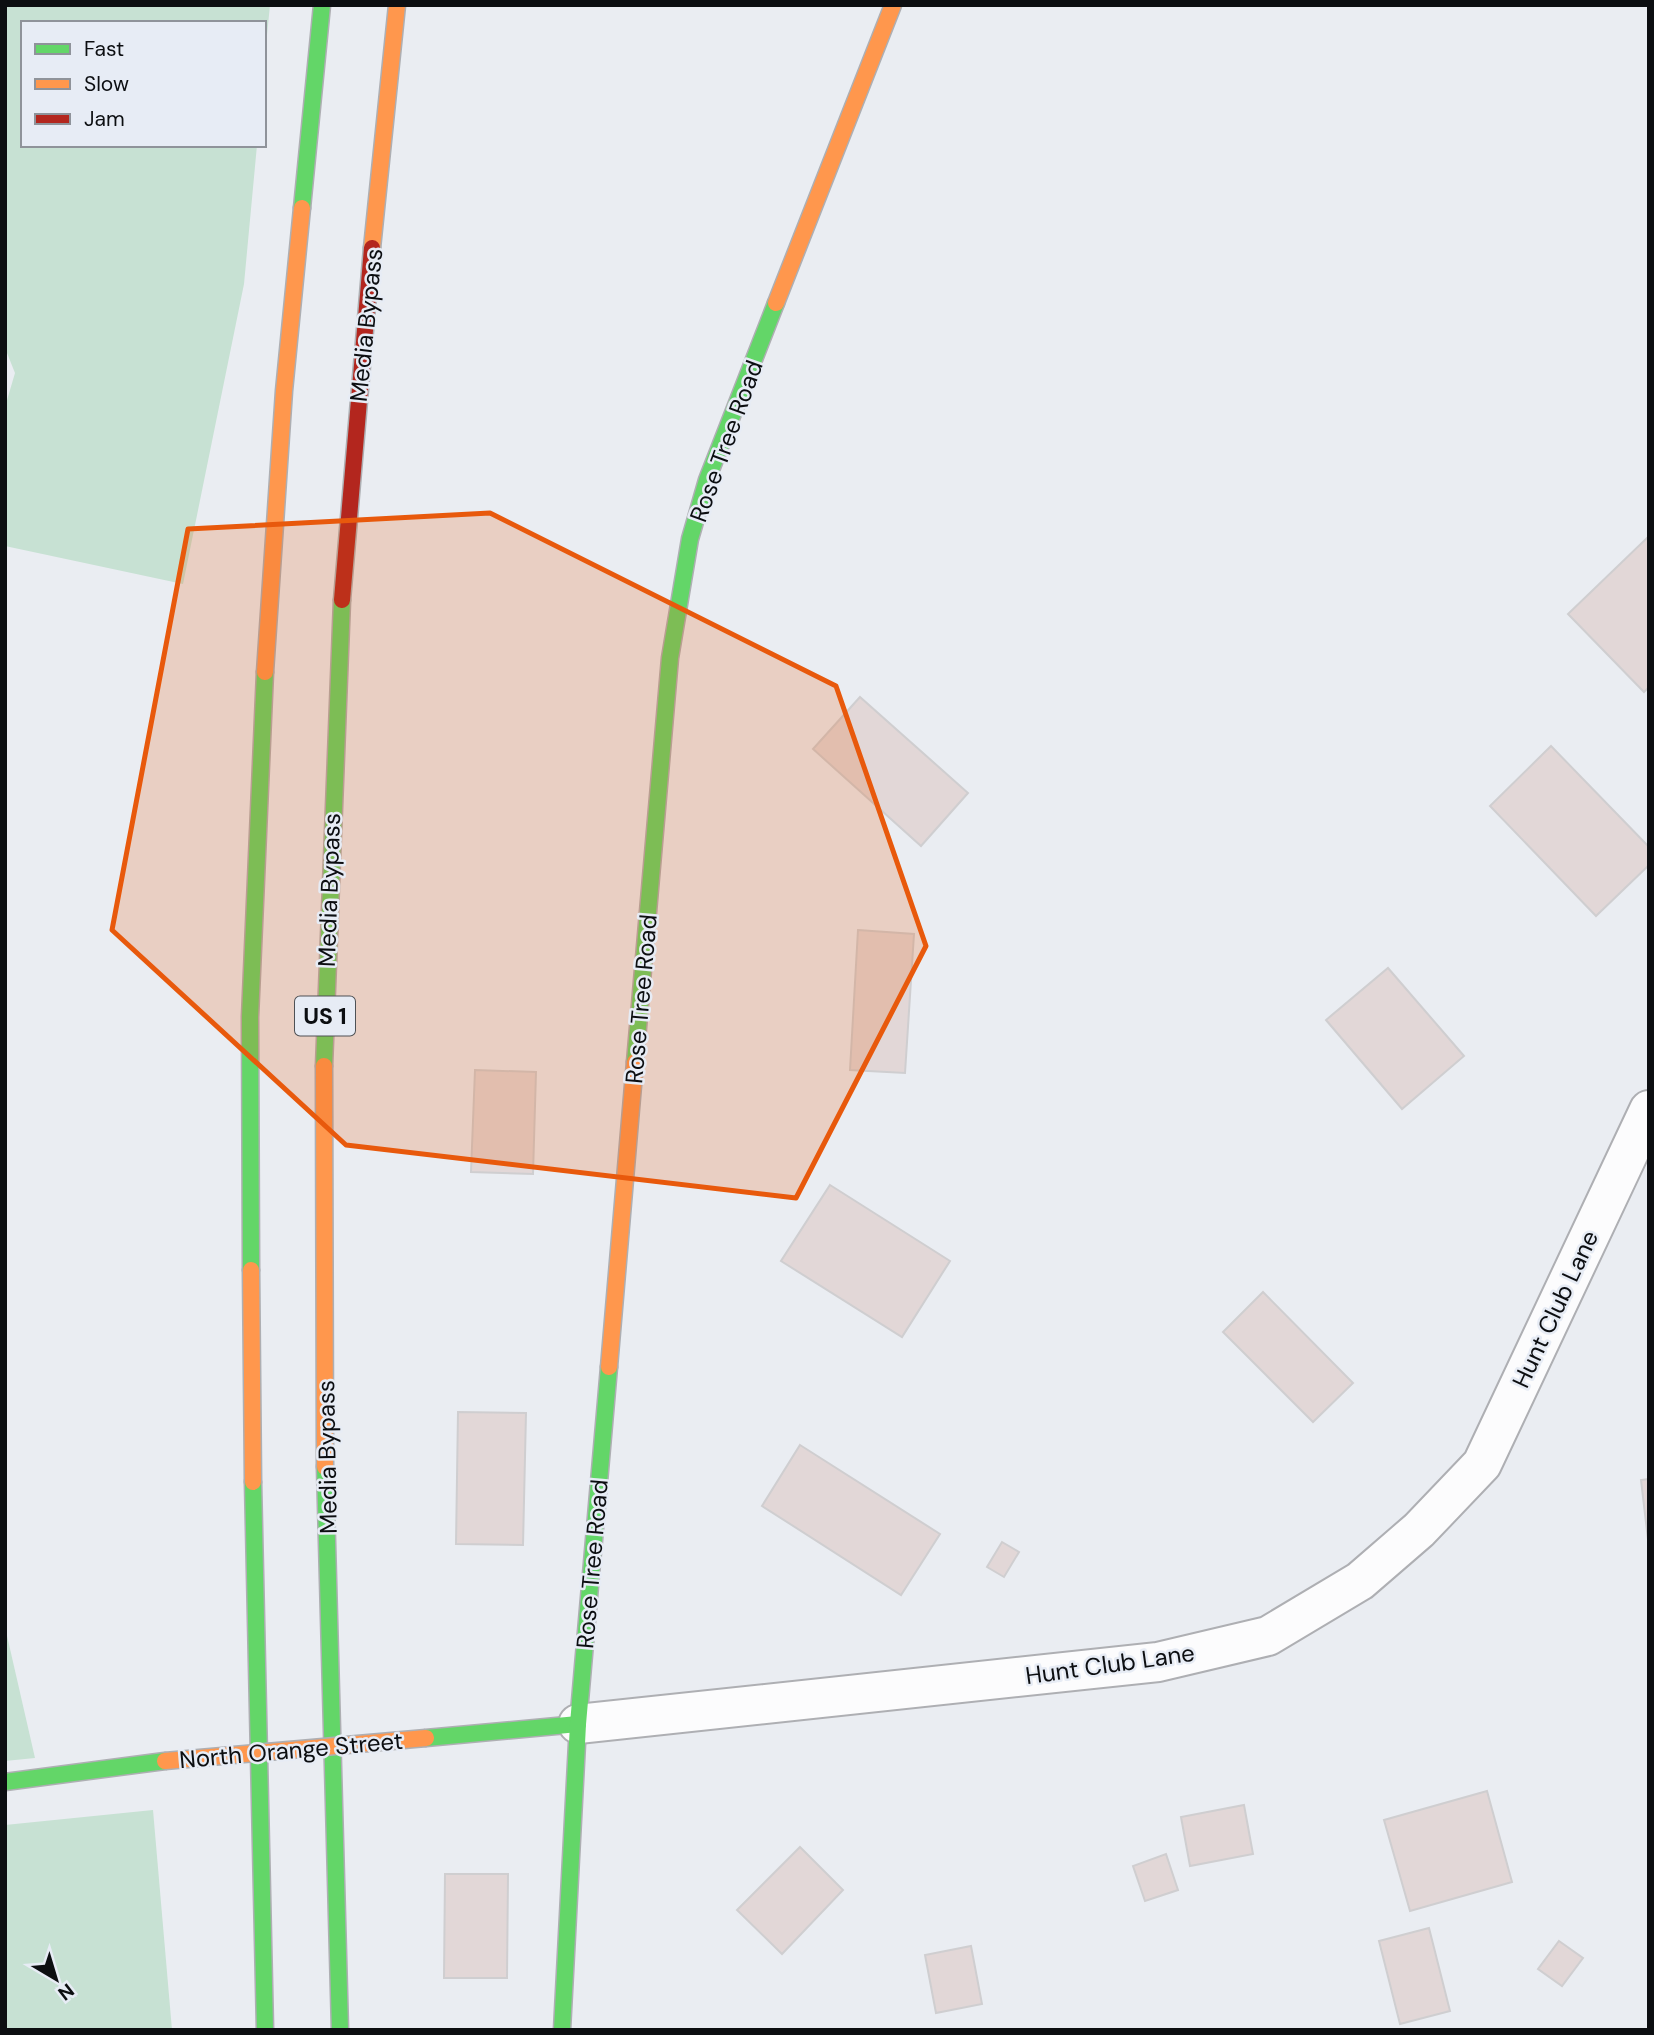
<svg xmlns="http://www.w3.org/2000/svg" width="1654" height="2035" font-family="'DM Sans',sans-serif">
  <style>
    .green { fill: #c7e1d3 }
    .building { fill: #e2d7d7; stroke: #cfced0; stroke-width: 2 }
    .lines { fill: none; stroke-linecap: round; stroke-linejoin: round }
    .street-casing { stroke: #aeafb3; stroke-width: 42 }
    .fast-casing { stroke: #aeafb3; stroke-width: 19 }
    .slow-casing { stroke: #aeafb3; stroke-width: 19 }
    .jam-casing { stroke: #aeafb3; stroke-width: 19 }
    .street { stroke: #fcfcfd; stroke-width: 38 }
    .fast { stroke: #63d668; stroke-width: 16 }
    .slow { stroke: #ff974d; stroke-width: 16 }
    .jam { stroke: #b3261e; stroke-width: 16 }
    .slow-bridge-casing { stroke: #aeafb3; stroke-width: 19; stroke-linecap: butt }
    .slow-bridge { stroke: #ff974d; stroke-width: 16 }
    .marked { fill: #e8590c; fill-opacity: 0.2; stroke: #e8590c; stroke-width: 5; stroke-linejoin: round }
    .labels { text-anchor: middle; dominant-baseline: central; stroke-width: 5; stroke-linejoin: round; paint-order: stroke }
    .shield { fill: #e7ecf5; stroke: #4e5155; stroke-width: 2 }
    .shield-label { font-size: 23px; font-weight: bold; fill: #0c0e11 }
    .street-label { font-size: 24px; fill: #0c0e11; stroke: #e7ecf5 }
  </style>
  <rect width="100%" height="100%" fill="#eaedf2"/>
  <g class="green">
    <path d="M5 5H270L264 65V23H23V145H257L244 284 183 584 5 546V407L15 373 5 348Z"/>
    <path d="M5 1627 35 1758 5 1761Z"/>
    <path d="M153 1810 172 2030H5V1825Z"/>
  </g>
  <g class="building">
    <path d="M1649 536V687L1644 692 1568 614Z"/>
    <path d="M860 697 968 793 921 846 813 749Z"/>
    <path d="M1551 746 1649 847V865L1596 916 1490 806Z"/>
    <path d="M858 930 914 934 905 1073 850 1070Z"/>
    <path d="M1388 968 1464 1056 1402 1109 1326 1020Z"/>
    <path d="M475 1070 536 1072 533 1174 471 1172Z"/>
    <path d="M830 1185 950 1261 902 1337 781 1261Z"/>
    <path d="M1263 1292 1353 1383 1313 1422 1223 1332Z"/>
    <path d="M458 1412 526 1413 523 1545 456 1544Z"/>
    <path d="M800 1445 940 1534 901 1595 762 1506Z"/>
    <path d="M1649 1479V1548L1641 1480Z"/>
    <path d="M1002 1542 1019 1552 1004 1577 987 1567Z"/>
    <path d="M1487 1791 1512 1882 1410 1911 1384 1820Z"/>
    <path d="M1244 1805 1253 1854 1190 1866 1181 1817Z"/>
    <path d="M800 1847 843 1890 782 1954 737 1910Z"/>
    <path d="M1166 1854 1178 1890 1145 1901 1133 1866Z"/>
    <path d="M445 1874H508L507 1978H444Z"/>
    <path d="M1429 1928 1450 2011 1400 2024 1379 1941Z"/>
    <path d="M1559 1941 1583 1958 1562 1986 1538 1969Z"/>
    <path d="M971 1946 982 2004 936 2013 925 1955Z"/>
  </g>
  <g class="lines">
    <defs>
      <path id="street" d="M578 1724 1158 1662 1268 1636 1360 1581 1419 1530 1482 1464 1649 1110"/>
      <g id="fast">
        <path d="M302 208 322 5"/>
        <path d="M635 1062 670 658 690 539 707 480 776 303"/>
        <path d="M324 1066 342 600"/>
        <path d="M251 1270 250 1017 265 672"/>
        <path d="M325 1467 340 2030"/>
        <path d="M253 1482 265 2030"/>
        <path d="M426 1738 578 1724"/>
        <path d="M5 1782 165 1761"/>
        <path d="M562 2030 578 1724 609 1367"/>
      </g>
      <g id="slow">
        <path d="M372 248 397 5"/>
        <path d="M776 303 893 5"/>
        <path d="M265 672 284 391 302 208"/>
        <path d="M324 1066 325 1467"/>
        <path d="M251 1270 253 1482"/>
        <path d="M609 1367 635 1062"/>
      </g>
      <path id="jam" d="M342 600 372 248"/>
    </defs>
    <use href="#street" class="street-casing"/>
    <use href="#fast" class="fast-casing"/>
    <use href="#slow" class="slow-casing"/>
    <use href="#jam" class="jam-casing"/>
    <use href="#street" class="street"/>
    <use href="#fast" class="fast"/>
    <use href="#slow" class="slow"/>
    <use href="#jam" class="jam"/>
    <defs>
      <path id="slow-bridge" d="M165 1761 426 1738"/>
    </defs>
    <use href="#slow-bridge" class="slow-bridge-casing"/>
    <use href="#slow-bridge" class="slow-bridge"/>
  </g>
  <path class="marked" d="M490 513 836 686 926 946 796 1198 346 1145 112 930 188 529Z"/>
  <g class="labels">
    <rect class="shield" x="295" y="996.5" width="60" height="39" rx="5"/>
    <g class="shield-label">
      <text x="325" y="1016">US 1</text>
    </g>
    <g class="street-label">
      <text transform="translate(366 325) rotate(-84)">Media Bypass</text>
      <text transform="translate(726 441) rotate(-70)">Rose Tree Road</text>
      <text transform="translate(329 890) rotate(-88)">Media Bypass</text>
      <text transform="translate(641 999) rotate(-85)">Rose Tree Road</text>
      <text transform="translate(1555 1309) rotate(-65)">Hunt Club Lane</text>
      <text transform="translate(327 1457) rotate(-91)">Media Bypass</text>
      <text transform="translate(592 1564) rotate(-85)">Rose Tree Road</text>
      <text transform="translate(1110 1664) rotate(-8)">Hunt Club Lane</text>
      <text transform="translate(291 1750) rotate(-5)">North Orange Street</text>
    </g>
  </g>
  <rect width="1654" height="2035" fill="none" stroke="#0c0e11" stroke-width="14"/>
  <rect x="21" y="21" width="245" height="126" fill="#e7ecf5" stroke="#8f939a" stroke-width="2"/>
  <rect x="35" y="44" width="35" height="10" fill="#63d668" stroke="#8f939a" stroke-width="2"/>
  <text x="84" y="56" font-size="21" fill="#0c0e11">Fast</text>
  <rect x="35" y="79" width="35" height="10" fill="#ff974d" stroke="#8f939a" stroke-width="2"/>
  <text x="84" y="91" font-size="21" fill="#0c0e11">Slow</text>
  <rect x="35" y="114" width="35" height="10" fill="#b3261e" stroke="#8f939a" stroke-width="2"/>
  <text x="84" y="126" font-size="21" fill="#0c0e11">Jam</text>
  <g transform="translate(56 1979) rotate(142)" stroke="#e7ecf5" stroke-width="5" paint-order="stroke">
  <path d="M0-5L12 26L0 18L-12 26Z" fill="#0c0e11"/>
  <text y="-10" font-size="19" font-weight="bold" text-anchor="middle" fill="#0c0e11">N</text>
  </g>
</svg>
